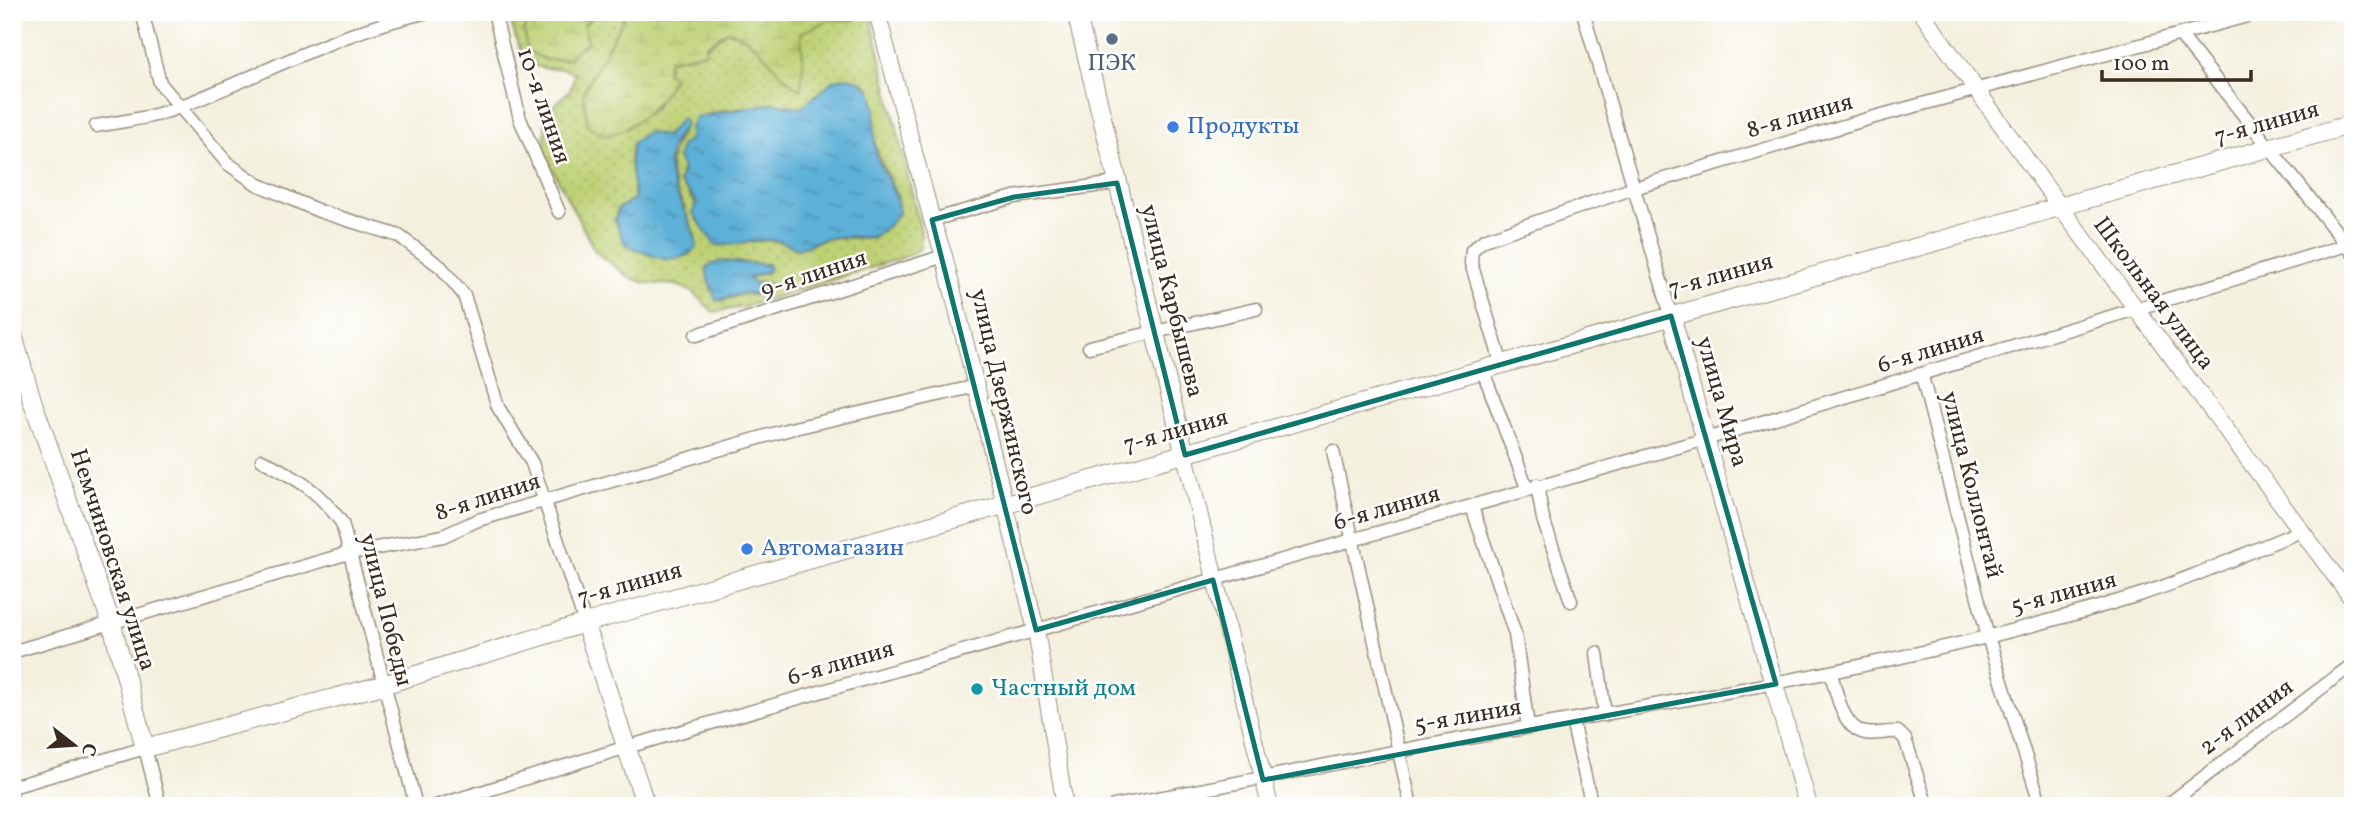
<svg xmlns="http://www.w3.org/2000/svg" width="2365" height="818" font-family="Vollkorn,serif">
  <style>
    .grass { fill: url(#grass-dots); stroke: #7c7d48; stroke-width: 2; fill-rule: evenodd }
    .wetland { fill: url(#wetland-marsh); stroke: #7c7d48; stroke-width: 2 }
    .water { fill: url(#water-ripples); stroke: #4c6d7b; stroke-width: 2 }
    .lines { fill: none; stroke-linecap: round; stroke-linejoin: round }
    .minor-casing { stroke: #988d7e; stroke-width: 15 }
    .tertiary-casing { stroke: #988d7e; stroke-width: 18 }
    .secondary-casing { stroke: #988d7e; stroke-width: 20 }
    .minor { stroke: #fff; stroke-width: 12 }
    .tertiary { stroke: #fff; stroke-width: 16 }
    .secondary { stroke: #fff; stroke-width: 18 }
    .marked { fill: none; stroke: #0f766e; stroke-width: 5; stroke-linejoin: round }
    .service-dot { fill: #5c6f8a; stroke: #fff; stroke-width: 2.5 }
    .shop-dot { fill: #3f7fe0; stroke: #fff; stroke-width: 2.5 }
    .culture-dot { fill: #0f9aa8; stroke: #fff; stroke-width: 2.5 }
    .labels { text-anchor: middle; dominant-baseline: central; stroke-width: 5; stroke-linejoin: round; paint-order: stroke }
    .service-label { font-size: 24px; fill: #4e5e75; stroke: #fff }
    .street-label { font-size: 24px; fill: #3b2a1e; stroke: #fff }
    .shop-label { font-size: 24px; fill: #366cbe; stroke: #fff; text-anchor: start }
    .culture-label { font-size: 24px; fill: #0d838f; stroke: #fff; text-anchor: start }
  </style>
  <defs>
    <pattern id="grass-dots" width="8" height="8" patternUnits="userSpaceOnUse" patternTransform="scale(1.75)"><rect width="8" height="8" fill="#bdd073"/><path d="M2 2h.1M6 6h.1" fill="none" stroke="#a3b363" stroke-width="1.8" stroke-linecap="round"/></pattern>
    <pattern id="wetland-marsh" width="20" height="14" patternUnits="userSpaceOnUse" patternTransform="scale(1.75)"><rect width="20" height="14" fill="#bdd073"/><path d="M1 5h8M5 5V1M11 12h8M15 12V8" fill="none" stroke="#a3b363"/></pattern>
    <pattern id="water-ripples" width="26" height="14" patternUnits="userSpaceOnUse" patternTransform="scale(1.75)"><rect width="26" height="14" fill="#5db0d8"/><path d="M2 4q2-2 4 0t4 0M15 11q2-2 4 0t4 0" fill="none" stroke="#4e8faf"/></pattern>
  </defs>
  <rect width="100%" height="100%" fill="#fff"/>
  <filter id="ink" filterUnits="userSpaceOnUse"><feTurbulence type="fractalNoise" baseFrequency=".0143" numOctaves="2"/><feDisplacementMap in="SourceGraphic" scale="14" xChannelSelector="R" yChannelSelector="G"/><feConvolveMatrix kernelMatrix="1 2 1 2 8 2 1 2 1" color-interpolation-filters="sRGB"/></filter>
  <filter id="wash" filterUnits="userSpaceOnUse"><feTurbulence type="fractalNoise" baseFrequency=".00686" numOctaves="4" result="noise"/><feDisplacementMap in="SourceGraphic" scale="28" xChannelSelector="R" yChannelSelector="G"/><feGaussianBlur stdDeviation="1.57" result="paint"/><feColorMatrix in="noise" values="0 0 0 0 0 0 0 0 0 0 0 0 0 0 0 0 0 1.4 0 .05"/><feComposite in="paint" operator="in"/></filter>
  <g filter="url(#wash)">
    <rect width="100%" height="100%" fill="#f4f0de"/>
    <path class="grass" d="M518 12H533L528 19 546 60 570 59 584 33V25L596 12H627L583 93 626 129 638 117 654 110 662 92 670 85 666 72 669 60 695 55 728 31C764 40 771 72 800 89L803 61 800 33 828 20H854L855 12H870L921 232V248L905 257 744 307 713 312 693 292 677 285 645 283 629 277 595 251 545 155V114L571 89 575 73C558 66 558 70 543 68 519 64 516 38 511 20ZM834 80 874 119C870 153 887 168 898 198L875 238H828L797 249C768 231 745 247 715 245 699 219 701 205 679 182L691 138 711 113 775 103 801 108ZM682 118 686 123C666 158 665 172 685 208L666 260 625 244 615 220 618 209 635 198 630 162 666 136ZM720 261 763 264 769 265V271L748 278 753 283 762 282 753 296 745 293 722 301Z"/>
    <g class="wetland">
      <path d="M533 12H596L584 25 588 43 576 50 570 59 546 60 527 51 524 31Z"/>
      <path d="M627 12H855L857 16 854 20H828L801 33 803 61 801 90C771 73 763 39 728 31L706 45V52L669 60 666 72 674 77C660 104 636 128 606 136L588 126 583 93Z"/>
    </g>
    <g class="water">
      <path d="M848 77C859 81 865 81 871 91 880 110 870 136 877 157 884 177 897 190 899 213 870 250 868 232 829 238 819 239 808 247 797 249 769 230 745 247 715 245L693 213 696 200 679 182 683 170 678 158 681 145 691 138 689 129 696 117 775 103 801 108 834 80Z"/>
      <path d="M682 118 686 123C681 131 672 143 670 152 663 186 693 214 697 247 676 270 649 255 625 244L615 220 618 209 635 198 630 162 632 144 646 132 666 136Z"/>
      <path d="M720 261 769 265V271L748 278 753 283 770 284 759 295 745 293 716 301 707 275V267Z"/>
    </g>
  </g>
  <g filter="url(#ink)">
    <g class="lines">
      <defs>
        <g id="minor">
          <path d="M142 12 160 83 227 163 257 184 319 211 399 236 441 267 464 295 498 407 532 463 585 623"/>
          <path d="M494 12 520 119 559 212"/>
          <path d="M1583 12 1671 316"/>
          <path d="M2181 36 2353 253"/>
          <path d="M96 126C123 121 153 118 179 107 263 75 339 31 429 12"/>
          <path d="M932 220 1014 197 1117 183"/>
          <path d="M696 335 944 256"/>
          <path d="M1089 347 1256 309"/>
          <path d="M1502 365 1471 263 1472 250 1484 240 1634 188 1871 118 2262 12"/>
          <path d="M1483 371 1527 488"/>
          <path d="M1922 376 1988 637 2041 806"/>
          <path d="M1333 451 1411 806"/>
          <path d="M262 460C298 479 318 490 342 523L416 806"/>
          <path d="M1537 485 1543 519 1571 601"/>
          <path d="M1472 507 1515 634 1528 727"/>
          <path d="M12 652 349 553 443 536 478 520 790 429 977 386"/>
          <path d="M1597 653 1605 715"/>
          <path d="M1831 674C1837 693 1842 728 1865 733 1876 735 1887 731 1898 732L1905 739 1927 806"/>
          <path d="M1572 721 1592 806"/>
          <path d="M12 787 145 748 160 806"/>
          <path d="M12 797 15 806"/>
          <path d="M436 806 627 747 1706 439 2347 245"/>
          <path d="M1114 806C1251 782 1387 751 1524 728 1729 692 1935 658 2135 596 2191 579 2246 553 2301 531"/>
          <path d="M2166 806 2353 664"/>
        </g>
        <g id="tertiary">
          <path d="M877 12 932 220 944 256 1036 630 1065 806"/>
          <path d="M1921 12 2061 208 2353 600"/>
          <path d="M1185 455 1270 806"/>
        </g>
        <g id="secondary">
          <path d="M1076 12 1185 455"/>
          <path d="M1671 316 1808 806"/>
          <path d="M12 332 32 400 112 625 145 748 383 685 585 623 2353 124"/>
          <path d="M585 623 646 806"/>
        </g>
      </defs>
      <use href="#minor" class="minor-casing"/>
      <use href="#tertiary" class="tertiary-casing"/>
      <use href="#secondary" class="secondary-casing"/>
      <use href="#minor" class="minor"/>
      <use href="#tertiary" class="tertiary"/>
      <use href="#secondary" class="secondary"/>
    </g>
  </g>
  <path class="marked" d="M1117 183 1185 455 1671 316 1776 684 1263 780 1213 580 1036 630 932 220 1014 197Z"/>
  <circle class="service-dot" cx="1112" cy="39" r="7"/>
  <g class="shop-dot">
    <circle cx="1173" cy="127" r="7"/>
    <circle cx="747" cy="549" r="7"/>
  </g>
  <circle class="culture-dot" cx="977" cy="689" r="7"/>
  <g class="labels">
    <g class="service-label">
      <text x="1112" y="64">ПЭК</text>
    </g>
    <g class="street-label">
      <text transform="translate(543 106) rotate(71)">10-я линия</text>
      <text transform="translate(1800 117) rotate(-16)">8-я линия</text>
      <text transform="translate(2267 124) rotate(-16)">7-я линия</text>
      <text transform="translate(814 275) rotate(-18)">9-я линия</text>
      <text transform="translate(1721 276) rotate(-16)">7-я линия</text>
      <text transform="translate(2153 294) rotate(53)">Школьная улица</text>
      <text transform="translate(1171 301) rotate(76)">улица Карбышева</text>
      <text transform="translate(1931 351) rotate(-17)">6-я линия</text>
      <text transform="translate(1003 402) rotate(77)">улица Дзержинского</text>
      <text transform="translate(1721 402) rotate(74)">улица Мира</text>
      <text transform="translate(1176 432) rotate(-16)">7-я линия</text>
      <text transform="translate(1971 485) rotate(76)">улица Коллонтай</text>
      <text transform="translate(488 498) rotate(-18)">8-я линия</text>
      <text transform="translate(1387 509) rotate(-16)">6-я линия</text>
      <text transform="translate(112 560) rotate(72)">Немчиновская улица</text>
      <text transform="translate(630 585) rotate(-16)">7-я линия</text>
      <text transform="translate(2064 594) rotate(-15)">5-я линия</text>
      <text transform="translate(385 610) rotate(76)">улица Победы</text>
      <text transform="translate(841 664) rotate(-16)">6-я линия</text>
      <text transform="translate(1468 717) rotate(-10)">5-я линия</text>
      <text transform="translate(2247 718) rotate(-37)">2-я линия</text>
    </g>
    <g class="shop-label">
      <text x="1187" y="127">Продукты</text>
      <text x="761" y="549">Автомагазин</text>
    </g>
    <g class="culture-label">
      <text x="991" y="689">Частный дом</text>
    </g>
  </g>
  <rect width="2365" height="818" fill="none" stroke="#fff" stroke-width="42"/>
  <g transform="translate(74 745) rotate(107)" stroke="#ffffff" stroke-width="5" paint-order="stroke">
  <path d="M0-5L12 26L0 18L-12 26Z" fill="#3b2a1e"/>
  <text y="-10" font-size="19" font-weight="bold" text-anchor="middle" fill="#3b2a1e">С</text>
  </g>
  <path d="M2102 70v10h149v-10" fill="none" stroke="#3b2a1e" stroke-width="3.5"/>
  <text x="2113" y="70" font-size="21" fill="#3b2a1e" stroke="#ffffff" stroke-width="5" paint-order="stroke">100 m</text>
</svg>
